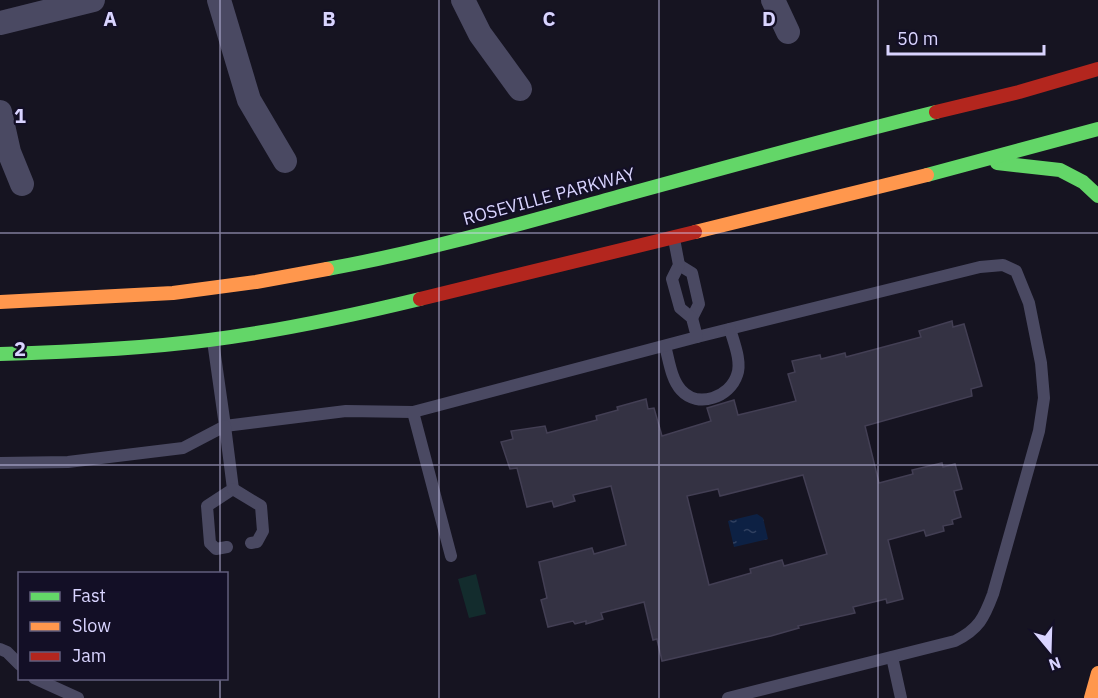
<svg xmlns="http://www.w3.org/2000/svg" width="1098" height="698" font-family="'IBM Plex Sans',sans-serif">
  <style>
    .green { fill: #132c2d }
    .water { fill: url(#water-ripples) }
    .building { fill: #343243; stroke: #433f54; stroke-width: 1.5; fill-rule: evenodd }
    .lines { fill: none; stroke-linecap: round; stroke-linejoin: round }
    .lane { stroke: #4a4962; stroke-width: 12 }
    .street { stroke: #4a4962; stroke-width: 24 }
    .fast { stroke: #63d668; stroke-width: 14 }
    .slow { stroke: #ff974d; stroke-width: 14 }
    .jam { stroke: #b3261e; stroke-width: 14 }
    .grid { fill: none; stroke: #d9d4ff; stroke-width: 1.5; stroke-opacity: 0.55 }
    .labels { text-anchor: middle; dominant-baseline: central; stroke-width: 4.5; stroke-linejoin: round; paint-order: stroke }
    .street-label { font-size: 18px; fill: #d9d4ff; stroke: #130f26 }
    .grid-label { font-size: 20px; text-anchor: middle; font-weight: bold; fill: #d9d4ff; stroke: #130f26; stroke-width: 4.5; stroke-linejoin: round; paint-order: stroke }
  </style>
  <defs>
    <pattern id="water-ripples" width="26" height="14" patternUnits="userSpaceOnUse" patternTransform="scale(1.5)"><rect width="26" height="14" fill="#0d2144"/><path d="M2 4q2-2 4 0t4 0M15 11q2-2 4 0t4 0" fill="none" stroke="#304060"/></pattern>
  </defs>
  <rect width="100%" height="100%" fill="#161421"/>
  <path class="green" d="M476 574 486 614 469 618 458 579Z"/>
  <path class="water" d="M757 514 763 518 768 539 734 547 728 521Z"/>
  <path class="building" d="M952 321 953 327 964 324 982 386 971 389 972 396 865 426 879 483 913 474 912 470 942 463 943 467 955 464 962 489 954 491 961 517 952 520 953 524 943 526 944 531 926 536 924 530 888 540 903 599 887 603 886 599 853 607 855 613 798 626 799 628 771 636 662 661 657 639 653 640 644 602 601 613 603 619 586 624V621L575 624 573 621 548 627 541 600 547 598 539 562 592 548 594 554 626 545 611 486 573 495 575 501 554 507 552 501 527 507 517 468 510 469 501 442 513 439 511 431 545 426 547 433 597 420 596 416 618 410 617 407 646 399 648 409 654 408 662 436 711 421 707 408 734 400 738 415 796 401 788 374 795 372 792 361 820 355 821 359 845 353 846 357 921 337 919 331ZM803 475 827 554 784 566 782 560 750 569 751 573 709 585 687 496 718 489 720 496Z"/>
  <g class="lines">
    <g class="lane">
      <path d="M679 265 692 273 699 304 692 318"/>
      <path d="M697 337 980 267 1003 265 1016 271 1029 303 1041 363 1044 398 1039 431 993 594C984 618 979 629 955 641L728 698"/>
      <path d="M213 341 225 426 346 411 413 412"/>
      <path d="M665 346C669 360 671 379 681 390 698 409 730 397 737 375 742 362 734 343 730 329"/>
      <path d="M0 463 68 462 183 448 225 426 233 489 207 506 210 543 216 549 227 547"/>
      <path d="M233 489 261 506 263 531 257 542 251 543"/>
      <path d="M451 556 413 412 697 337 692 318 680 308 672 279 679 265 674 239"/>
      <path d="M0 649 7 652 20 665"/>
      <path d="M892 657 901 698"/>
      <path d="M34 678 78 698"/>
    </g>
    <g class="street">
      <path d="M219 0 249 100 285 161"/>
      <path d="M463 0 480 34 520 89"/>
      <path d="M773 0 788 32"/>
      <path d="M0 23 93 0"/>
      <path d="M0 112 9 152 22 184"/>
    </g>
    <g class="fast">
      <path d="M997 163 1060 170 1083 182 1098 196"/>
      <path d="M927 175 1098 129"/>
      <path d="M327 269C422 252 516 225 610 199 719 169 827 139 936 112"/>
      <path d="M0 354C70 352 140 349 209 340 280 331 350 316 420 299"/>
    </g>
    <g class="slow">
      <path d="M695 232 927 175"/>
      <path d="M0 302 173 293 256 282 327 269"/>
      <path d="M1091 698 1098 673"/>
    </g>
    <g class="jam">
      <path d="M936 112 1019 92 1098 69"/>
      <path d="M420 299 695 232"/>
    </g>
  </g>
  <path class="grid" d="M220 0V574M439 0V698M659 0V698M878 0V698M0 233H1098M0 465H1098M220 678V698"/>
  <g class="labels">
    <g class="street-label">
      <text transform="translate(549 196) rotate(-15)">ROSEVILLE PARKWAY</text>
    </g>
  </g>
  <g class="grid-label">
    <text x="110" y="26">A</text>
    <text x="329" y="26">B</text>
    <text x="549" y="26">C</text>
    <text x="769" y="26">D</text>
    <text x="20" y="123">1</text>
    <text x="20" y="356">2</text>
  </g>
  <rect x="18" y="572" width="210" height="108" fill="#130f26" stroke="#625e7d" stroke-width="1.5"/>
  <rect x="30" y="592" width="30" height="9" fill="#63d668" stroke="#625e7d" stroke-width="1.5"/>
  <text x="72" y="602" font-size="18" fill="#d9d4ff">Fast</text>
  <rect x="30" y="622" width="30" height="9" fill="#ff974d" stroke="#625e7d" stroke-width="1.5"/>
  <text x="72" y="632" font-size="18" fill="#d9d4ff">Slow</text>
  <rect x="30" y="652" width="30" height="9" fill="#b3261e" stroke="#625e7d" stroke-width="1.5"/>
  <text x="72" y="662" font-size="18" fill="#d9d4ff">Jam</text>
  <g transform="translate(1050 650) rotate(161)" stroke="#130f26" stroke-width="4.5" paint-order="stroke">
  <path d="M0-4.5L10 22L0 15L-10 22Z" fill="#d9d4ff"/>
  <text y="-9" font-size="16" font-weight="bold" text-anchor="middle" fill="#d9d4ff">N</text>
  </g>
  <path d="M888 45v9h156v-9" fill="none" stroke="#d9d4ff" stroke-width="3"/>
  <text x="897" y="45" font-size="18" fill="#d9d4ff" stroke="#130f26" stroke-width="4.5" paint-order="stroke">50 m</text>
</svg>
